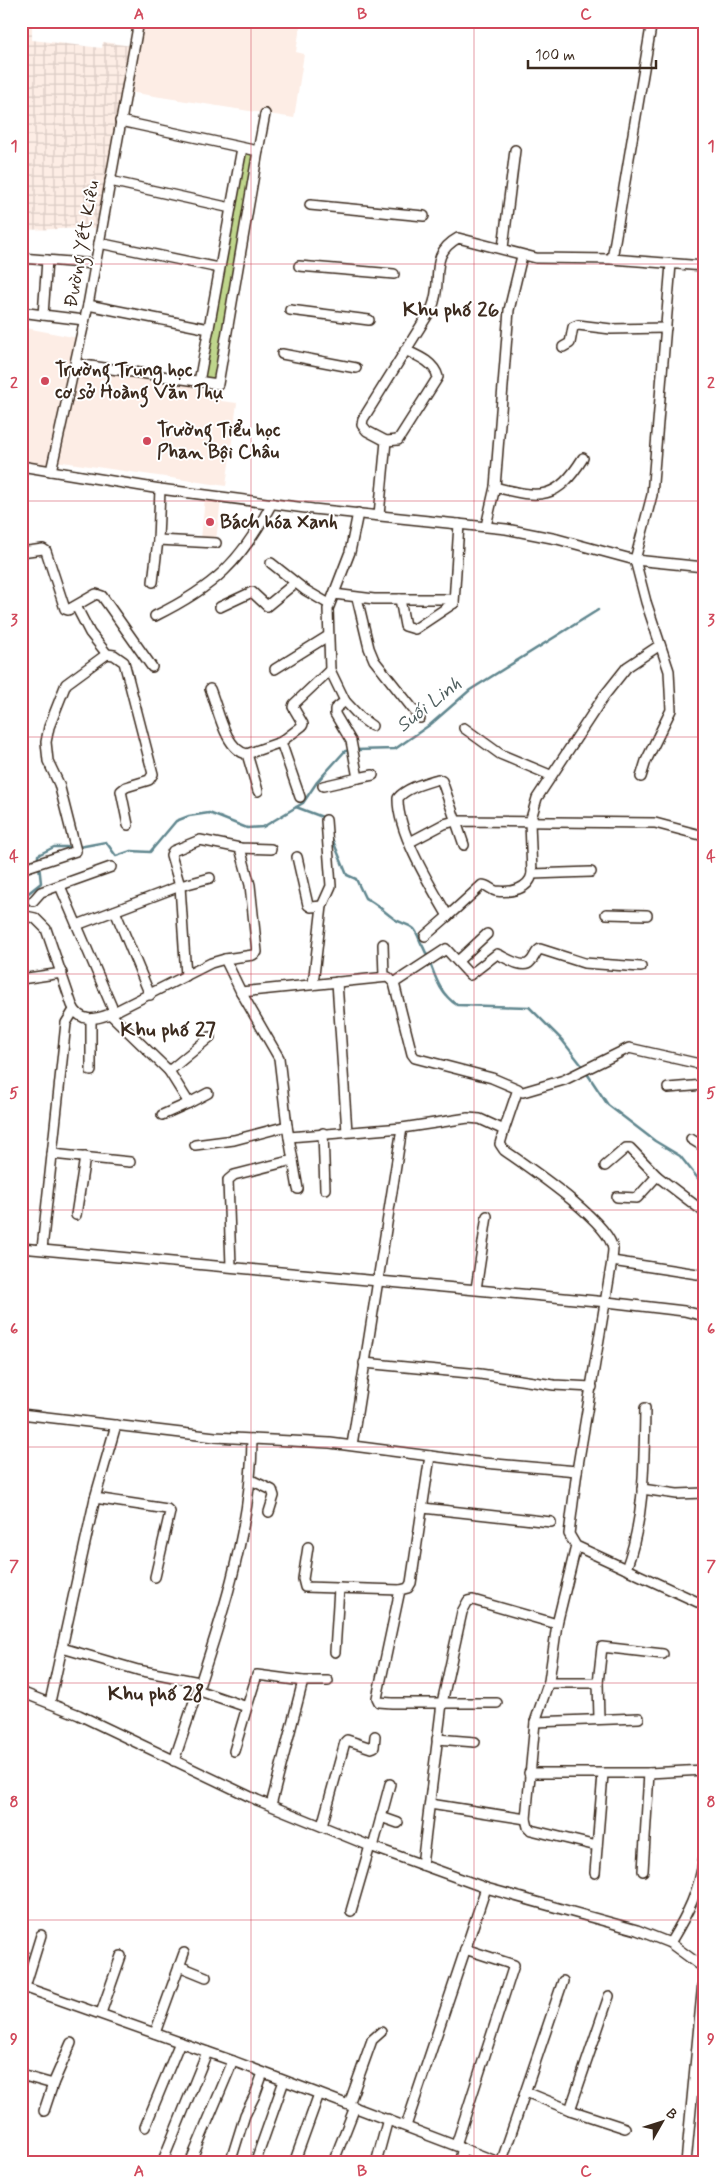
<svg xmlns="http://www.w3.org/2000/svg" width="725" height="2184" font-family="Mynerve,sans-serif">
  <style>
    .built { fill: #fdede5 }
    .industrial { fill: url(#industrial-grid) }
    .green { fill: #bfd68c; stroke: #7d8055 }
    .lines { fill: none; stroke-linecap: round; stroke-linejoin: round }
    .stream { stroke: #61878f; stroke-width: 2.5 }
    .minor-casing { stroke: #3b2a1e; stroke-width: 12 }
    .minor { stroke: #fff; stroke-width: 9 }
    .grid { fill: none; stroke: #d1495b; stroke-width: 1; stroke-opacity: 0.55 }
    .poi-dot { fill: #d1495b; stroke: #fff; stroke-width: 2 }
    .labels { text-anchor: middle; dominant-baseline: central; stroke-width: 4; stroke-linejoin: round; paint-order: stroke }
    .street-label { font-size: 19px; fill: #3b2a1e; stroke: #fff }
    .poi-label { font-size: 19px; font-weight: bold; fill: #3b2a1e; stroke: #fff; text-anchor: start }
    .water-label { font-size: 20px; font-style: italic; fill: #516060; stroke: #fff }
    .quarter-label { font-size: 21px; font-weight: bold; fill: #3b2a1e; stroke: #fff }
    .neatline { fill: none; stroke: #d1495b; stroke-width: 2 }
    .grid-label { font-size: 16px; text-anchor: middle; font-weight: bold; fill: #d1495b }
  </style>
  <defs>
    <pattern id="industrial-grid" width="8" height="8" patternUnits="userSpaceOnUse" patternTransform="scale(1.25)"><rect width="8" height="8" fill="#fdede5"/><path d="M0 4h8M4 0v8" fill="none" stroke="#dacbc4"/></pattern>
  </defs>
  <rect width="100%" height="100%" fill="#fff"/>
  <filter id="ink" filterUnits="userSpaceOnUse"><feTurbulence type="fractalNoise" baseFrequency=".02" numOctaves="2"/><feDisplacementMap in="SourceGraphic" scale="10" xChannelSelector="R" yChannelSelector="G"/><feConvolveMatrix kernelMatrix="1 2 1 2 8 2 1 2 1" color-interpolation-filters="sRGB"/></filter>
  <g filter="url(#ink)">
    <g class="built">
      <path d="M142 21H301L296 52 304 54 294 118 129 92Z"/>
      <path d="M21 327 78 338 49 467 21 463Z"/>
      <path d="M78 368 222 389 221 401 237 403 226 486 56 461Z"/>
      <path d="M205 498 221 500 216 540 201 539Z"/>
    </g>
    <path class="industrial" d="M21 21H32V40L102 48 103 42 132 46 99 228 21 230Z"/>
    <path class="green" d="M244 152 254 153 216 381 203 380Z"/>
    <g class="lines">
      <g class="stream">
        <path d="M355 750 395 749 431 724 470 690 598 610"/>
        <path d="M296 807 325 818"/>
        <path d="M331 836 347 875 356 879 365 898C376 903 383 911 393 918 399 923 409 924 414 929 417 932 419 939 421 943 434 965 434 990 457 1005L529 1007 562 1040 583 1067"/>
        <path d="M38 860V855L54 847H79L106 842 116 856 131 851 150 852 176 821 189 816 209 813 247 828 263 827 303 803 317 782 345 751H350"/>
        <path d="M21 899 41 883 39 865"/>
        <path d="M586 1072 608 1105 655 1141 680 1156 704 1186"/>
      </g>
      <defs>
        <g id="minor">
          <path d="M258 151 265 114"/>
          <path d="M110 181 231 208"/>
          <path d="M310 205 424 216"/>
          <path d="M99 243 219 268"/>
          <path d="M503 248 515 150"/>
          <path d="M21 258 95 264"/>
          <path d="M612 259 652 21"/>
          <path d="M47 260 43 315 84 320"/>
          <path d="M299 266 394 274"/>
          <path d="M88 305 209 329"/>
          <path d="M290 310 369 320"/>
          <path d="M21 312 43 315"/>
          <path d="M563 347 570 343 573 327 578 325 611 329 666 328"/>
          <path d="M282 354 356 368"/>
          <path d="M76 364 218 384 258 151 120 121"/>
          <path d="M199 382 242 148"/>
          <path d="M386 441 398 440 438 377C434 362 418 356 405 350"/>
          <path d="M21 466 160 489 313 509 506 529 557 539 635 560 704 567"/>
          <path d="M51 471 88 305 139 21"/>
          <path d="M495 487C541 499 557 500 583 458"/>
          <path d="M160 489 158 540 216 543"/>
          <path d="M379 515 386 441 367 431 362 425 363 419 432 308C444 280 427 255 458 238L536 258 612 259 704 266"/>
          <path d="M486 526 495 487 509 310 522 256"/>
          <path d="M21 552 43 549 46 551 65 609 68 610 96 594 102 596 152 667"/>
          <path d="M271 563 305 590 329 604"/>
          <path d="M153 582 158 540"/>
          <path d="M334 594 374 599H448L454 603"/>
          <path d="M357 598 369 648 374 660 420 718"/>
          <path d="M400 599 405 626 415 629 454 603 459 524"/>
          <path d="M76 606 90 633 107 654 114 655 124 662 153 774 149 780 126 787 121 791 128 825"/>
          <path d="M220 607 252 592 267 606 295 583"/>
          <path d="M155 616C214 587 241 562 272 503"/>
          <path d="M275 669 328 636"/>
          <path d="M210 689C218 708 225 750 247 754L281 742 300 797"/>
          <path d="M345 701 361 718 372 726"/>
          <path d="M464 728 500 754 550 775"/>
          <path d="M281 742 302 726 303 724 293 707 294 704 330 670"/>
          <path d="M247 754 258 791"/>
          <path d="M641 777 646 761 671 710 669 671 646 602 635 560 652 495 671 264"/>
          <path d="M358 778 373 775"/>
          <path d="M323 786 358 778 351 741 335 714V709L345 701 330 670 328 609 350 552 358 513"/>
          <path d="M410 842 444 824 455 821 655 823 704 836"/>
          <path d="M464 845 442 781 438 779C425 783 406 788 398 798 397 832 431 887 448 916L482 885C488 885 491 890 496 891 511 893 529 889 532 874"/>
          <path d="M297 857 308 905 311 907 322 906 313 984"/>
          <path d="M21 869 76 851 59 784 48 761 46 742 49 727 66 684 107 654"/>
          <path d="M591 872 532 874 530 822 537 798 604 696 627 667 660 645"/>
          <path d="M60 886 114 1012"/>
          <path d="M33 901 41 892 111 867"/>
          <path d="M322 906 331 886 326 820"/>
          <path d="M115 911 150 995"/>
          <path d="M606 914 647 915"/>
          <path d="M21 915 35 918 46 929 72 1005C80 1023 94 1020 110 1014L211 963 225 959 241 992 279 1058 287 1126 298 1189"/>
          <path d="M77 925 180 886 210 878"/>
          <path d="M425 936 448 916"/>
          <path d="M383 944 384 977"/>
          <path d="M225 959 253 955 257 952 250 885 240 848"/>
          <path d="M458 961 487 934"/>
          <path d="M186 976 180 886 171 855 173 851 200 840 240 848 271 849"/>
          <path d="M21 979 62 973"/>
          <path d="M337 982 347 1132"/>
          <path d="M394 983 446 949 470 975 497 954C503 956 523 970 530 962 535 958 534 953 540 949L584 963 641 967"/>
          <path d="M241 992 388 977 394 983 412 1054 415 1058 492 1078 518 1089 504 1130"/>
          <path d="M110 1014 169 1071 210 1037"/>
          <path d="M91 1071V1020"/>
          <path d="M169 1071 189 1103 208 1093"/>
          <path d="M668 1088 704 1085"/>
          <path d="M523 1092 564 1080 629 1048 704 1065"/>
          <path d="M162 1115 189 1103"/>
          <path d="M323 1133 325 1189"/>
          <path d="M289 1137 402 1128 468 1118 480 1119 504 1130 500 1144 504 1150C528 1167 609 1221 613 1249 613 1253 612 1257 612 1261L577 1471 569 1534 576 1546 704 1605"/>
          <path d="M691 1139 704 1147"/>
          <path d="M195 1145 234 1140 287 1126"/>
          <path d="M52 1154 130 1162"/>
          <path d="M605 1166 626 1148H630L657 1176 637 1198 617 1197"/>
          <path d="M657 1176 704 1212"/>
          <path d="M76 1215 85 1157"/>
          <path d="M21 1248 607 1302 684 1311 704 1316"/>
          <path d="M42 1249 66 1023 74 1010"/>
          <path d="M612 1261 704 1275"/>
          <path d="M231 1266 228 1180 234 1175 293 1160"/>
          <path d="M476 1289 487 1216"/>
          <path d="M364 1363 480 1374 554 1385 592 1387"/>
          <path d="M21 1414 215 1437 330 1443 484 1463 577 1471"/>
          <path d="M352 1445 402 1128"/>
          <path d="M430 1456 411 1583 408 1588 400 1590 377 1698 379 1702 392 1703H497"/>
          <path d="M251 1480 272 1490 274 1496 269 1512"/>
          <path d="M642 1489 677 1494 704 1493"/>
          <path d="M95 1498 167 1509 170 1512 155 1577"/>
          <path d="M423 1508 551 1522"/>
          <path d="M576 1546 557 1624 549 1681 535 1722 526 1819 528 1827 531 1830 597 1846"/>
          <path d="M308 1547 303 1579 305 1587 400 1590"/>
          <path d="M626 1569C645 1518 644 1462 645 1408"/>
          <path d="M62 1648 138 1670 199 1682"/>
          <path d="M335 1652 339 1588"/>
          <path d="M549 1683H598L599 1718"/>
          <path d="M598 1683 602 1647 663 1654"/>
          <path d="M197 1690 247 1707 257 1675 303 1681H328"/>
          <path d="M21 1692 79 1715 257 1800 370 1846 486 1888 637 1930 670 1943 704 1968"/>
          <path d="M50 1702 95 1498 116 1425"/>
          <path d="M535 1722 639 1718"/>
          <path d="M437 1739 475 1742"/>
          <path d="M234 1751 247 1707"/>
          <path d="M174 1761C207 1661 252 1545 252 1439"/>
          <path d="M529 1773H649L704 1770"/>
          <path d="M430 1804 526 1819"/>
          <path d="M271 1805 303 1681"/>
          <path d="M381 1817 398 1823"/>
          <path d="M322 1826 345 1742 347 1740 371 1748 374 1747 375 1736"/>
          <path d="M373 1847 390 1784"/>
          <path d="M422 1865 442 1703 462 1612 468 1601 473 1600 557 1624"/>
          <path d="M643 1871 649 1773"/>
          <path d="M595 1873 603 1774"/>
          <path d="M351 1911 370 1846"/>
          <path d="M670 1943C688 1913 699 1892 704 1857"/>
          <path d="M179 1966 206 1977"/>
          <path d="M21 1986 233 2061 501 2163 563 1981"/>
          <path d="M25 1987 41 1935"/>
          <path d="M101 2013 121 1956"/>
          <path d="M155 2033 184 1953"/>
          <path d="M21 2075 53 2084 71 2043"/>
          <path d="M526 2092 570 2110 625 2128"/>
          <path d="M349 2104 372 2040 381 2032"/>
          <path d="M570 2110 609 1996"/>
          <path d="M44 2111 53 2084"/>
          <path d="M406 2126 486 1888"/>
          <path d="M145 2127 180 2042"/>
          <path d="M456 2145 514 1965 465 1949"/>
          <path d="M231 2160 245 2115 255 2095 263 2073"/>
          <path d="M162 2163 207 2052"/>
          <path d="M190 2163 233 2061"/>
          <path d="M255 2163 284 2081"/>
          <path d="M294 2163 319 2094"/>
          <path d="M333 2163 355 2107"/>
          <path d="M376 2163 388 2119"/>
          <path d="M459 2163 463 2148"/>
          <path d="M686 2163 704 1971"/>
          <path d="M702 2163 704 2162"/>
        </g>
      </defs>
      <use href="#minor" class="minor-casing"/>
      <use href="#minor" class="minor"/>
    </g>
  </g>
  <path class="grid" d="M251 21V2163M474 21V2163M21 264H704M21 501H704M21 737H704M21 974H704M21 1210H704M21 1447H704M21 1683H704M21 1920H704"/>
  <g class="poi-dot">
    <circle cx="45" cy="381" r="5"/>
    <circle cx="147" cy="441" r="5"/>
    <circle cx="210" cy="522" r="5"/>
  </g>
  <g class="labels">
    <g class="street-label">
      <text transform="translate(82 244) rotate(-80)">Đường Yết Kiêu</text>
    </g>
    <g class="poi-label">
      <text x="55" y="370">Trường Trung học<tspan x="55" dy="22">cơ sở Hoàng Văn Thụ</tspan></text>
      <text x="157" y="430">Trường Tiểu học<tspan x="157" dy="22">Phan Bội Châu</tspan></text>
      <text x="220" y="522">Bách hóa Xanh</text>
    </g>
    <g class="water-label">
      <text transform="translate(429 705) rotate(-38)">Suối Linh</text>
    </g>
    <g class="quarter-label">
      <text x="451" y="310">Khu phố 26</text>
      <text x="168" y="1030">Khu phố 27</text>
      <text x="156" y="1694">Khu phố 28</text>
    </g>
  </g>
  <rect width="725" height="2184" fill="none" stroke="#fff" stroke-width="55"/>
  <g transform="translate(662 2122) rotate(51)" stroke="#ffffff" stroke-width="4" paint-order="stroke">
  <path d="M0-4L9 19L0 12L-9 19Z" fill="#3b2a1e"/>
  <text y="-8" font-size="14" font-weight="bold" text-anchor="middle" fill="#3b2a1e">B</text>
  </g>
  <path d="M528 60v8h128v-8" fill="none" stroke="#3b2a1e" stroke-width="2.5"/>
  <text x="535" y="60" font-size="15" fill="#3b2a1e" stroke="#ffffff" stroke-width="4" paint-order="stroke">100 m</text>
  <rect x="28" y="28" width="670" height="2128" class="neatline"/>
  <g class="grid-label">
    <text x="139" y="19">A</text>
    <text x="362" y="19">B</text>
    <text x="586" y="19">C</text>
    <text x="14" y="151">1</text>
    <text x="711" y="151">1</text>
    <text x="14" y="388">2</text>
    <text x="711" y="388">2</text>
    <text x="14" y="625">3</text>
    <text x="711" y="625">3</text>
    <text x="14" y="861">4</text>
    <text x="711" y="861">4</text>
    <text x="14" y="1098">5</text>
    <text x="711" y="1098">5</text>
    <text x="14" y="1334">6</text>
    <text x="711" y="1334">6</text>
    <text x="14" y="1571">7</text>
    <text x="711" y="1571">7</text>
    <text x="14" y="1807">8</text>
    <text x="711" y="1807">8</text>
    <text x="14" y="2044">9</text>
    <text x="711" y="2044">9</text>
    <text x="139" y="2176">A</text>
    <text x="362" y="2176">B</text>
    <text x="586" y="2176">C</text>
  </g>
</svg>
